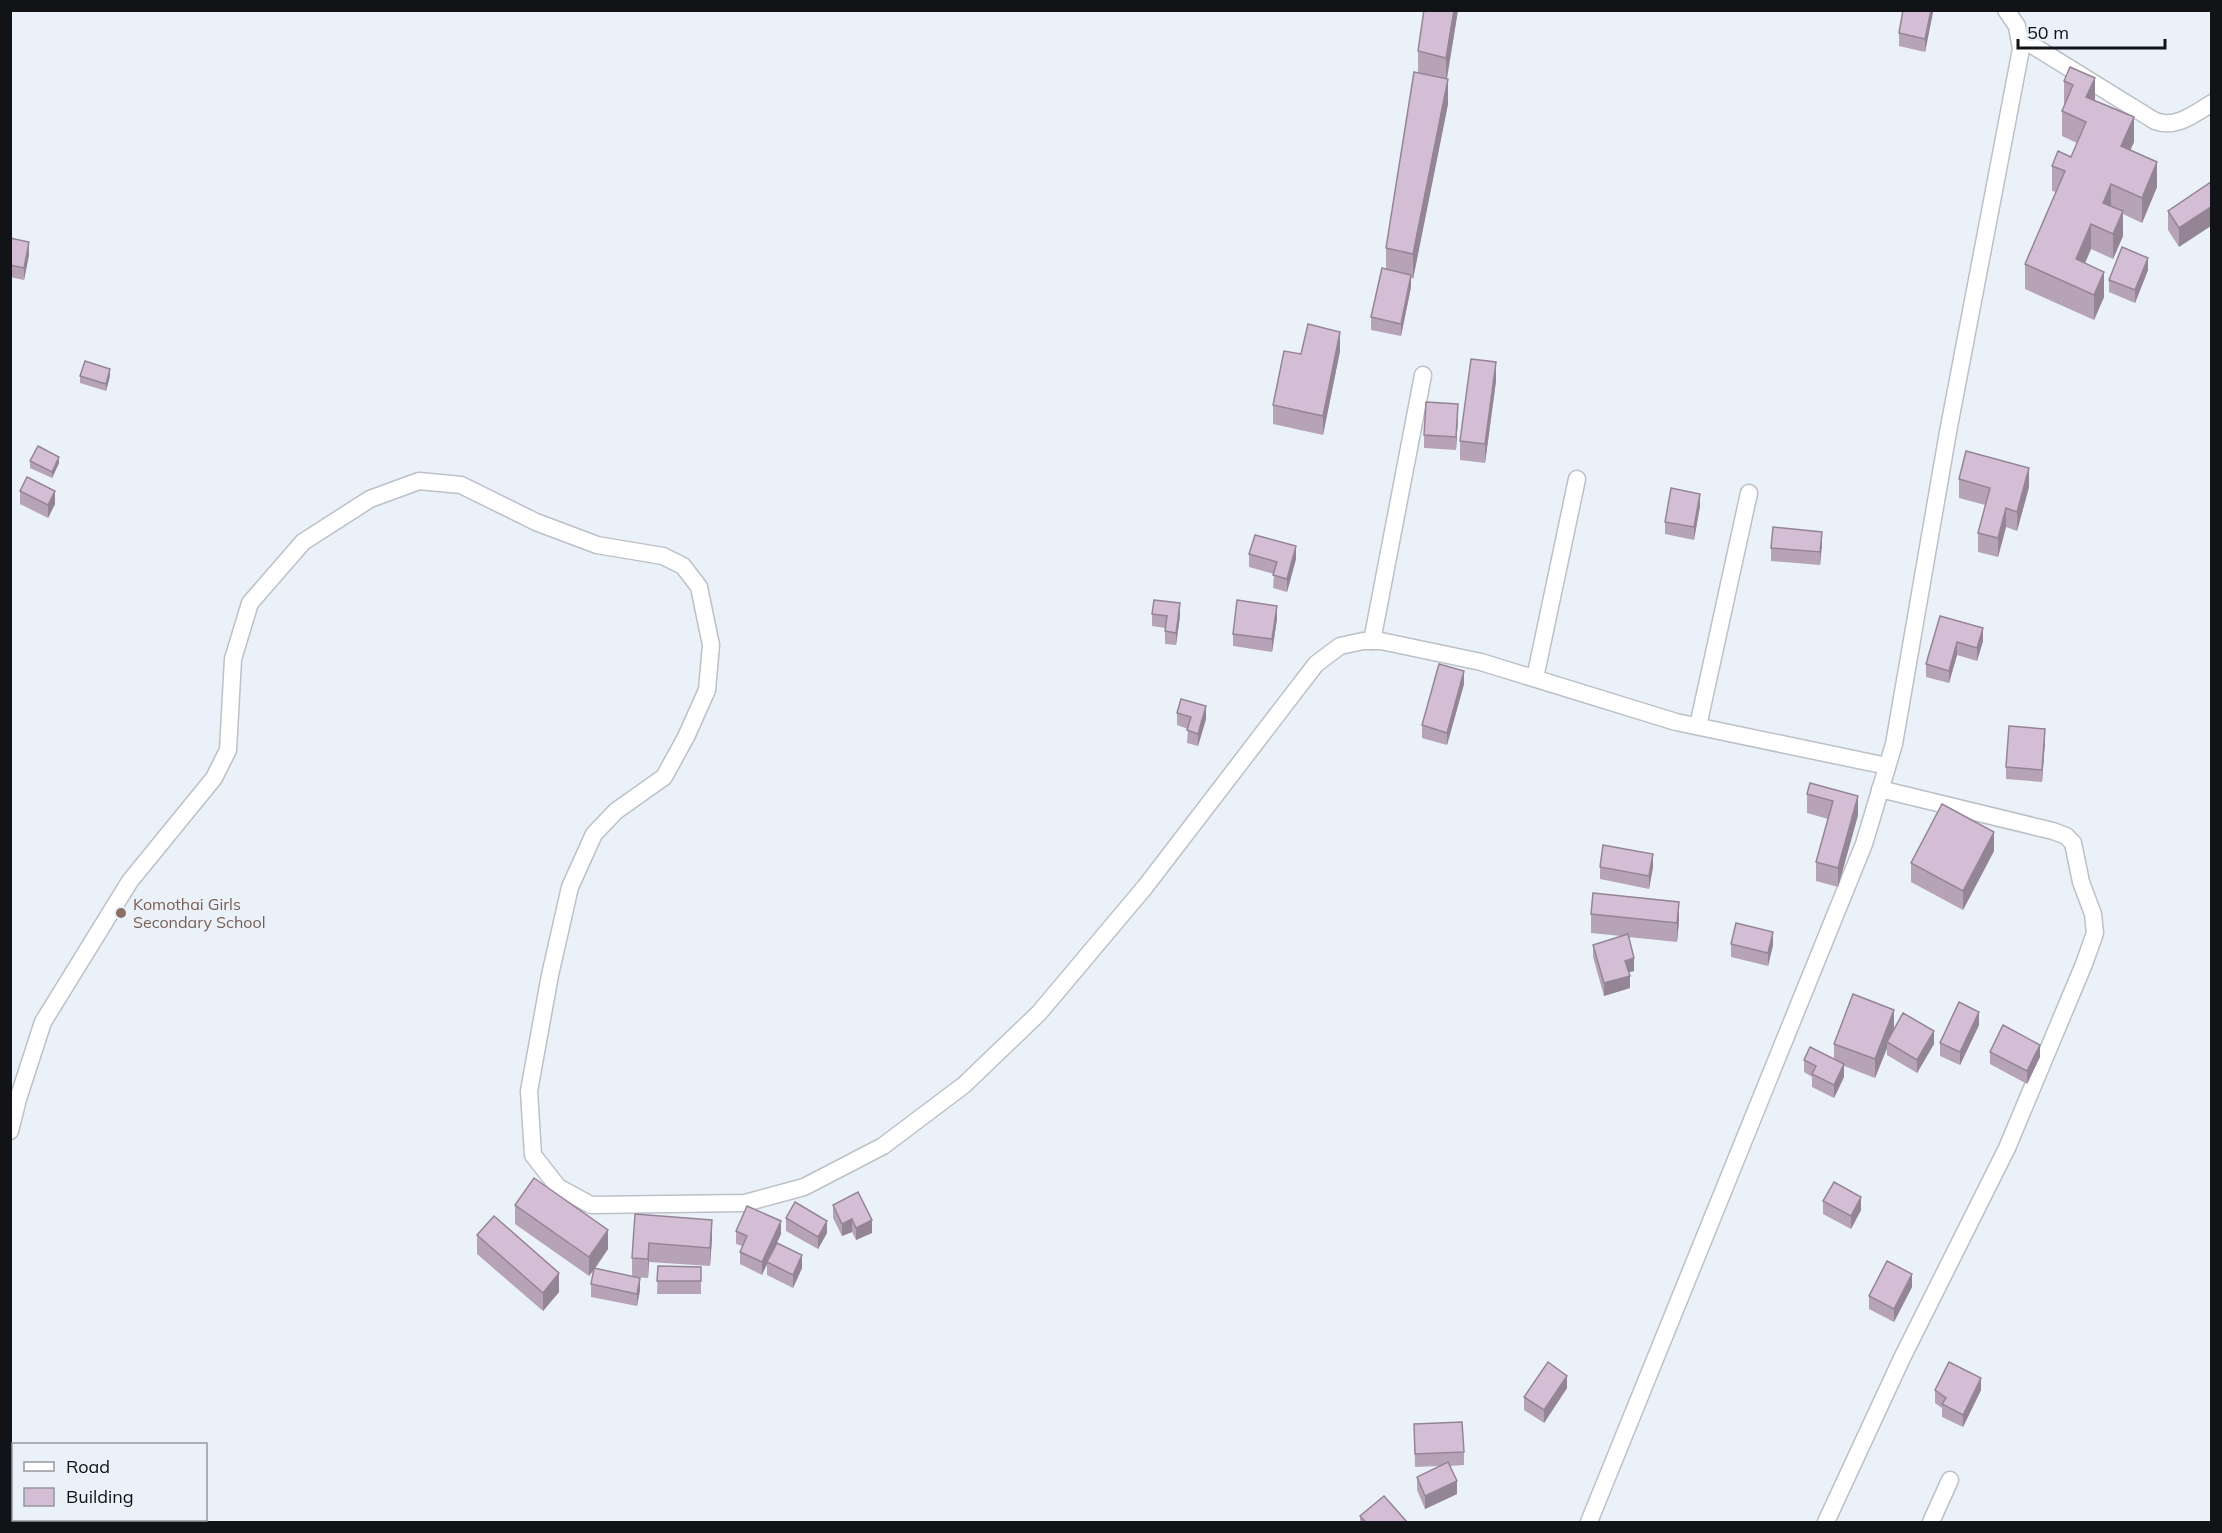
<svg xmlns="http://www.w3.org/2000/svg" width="2222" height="1533" font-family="Mulish,sans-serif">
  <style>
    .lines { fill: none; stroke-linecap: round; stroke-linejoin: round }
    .minor-casing { stroke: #bbc0c9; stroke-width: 19 }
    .minor { stroke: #fff; stroke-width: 16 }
    .wall { fill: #b6a3b8 }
    .shaded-wall { fill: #948596 }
    .building { fill: #d4bed6; stroke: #948596; stroke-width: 1.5 }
    .education-dot { fill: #8d6e63; stroke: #ebf1f9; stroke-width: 2 }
    .labels { text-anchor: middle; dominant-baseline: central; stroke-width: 4.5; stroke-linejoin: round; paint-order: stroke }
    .education-label { font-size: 16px; fill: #785e54; stroke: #ebf1f9; text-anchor: start }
  </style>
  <rect width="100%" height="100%" fill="#ebf1f9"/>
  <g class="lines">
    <defs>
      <g id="minor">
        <path d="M2019 37 2155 121C2176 129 2194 114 2212 103"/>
        <path d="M1372 641 1423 375"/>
        <path d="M1535 678 1577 479"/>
        <path d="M1698 726 1749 493"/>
        <path d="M10 1131 18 1099 43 1022 130 881 214 778 228 750 233 659 250 603 303 542 370 499 419 481 461 485 536 522 597 545 663 556 683 566 699 587 711 645 707 690 686 737 664 777 616 811 594 834 570 887 550 975 529 1091 533 1155 558 1187 591 1205 745 1203 804 1187 883 1146 964 1085 1039 1013 1145 887 1316 664 1340 646 1363 641H1381L1481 662 1676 722 1887 766"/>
        <path d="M1589 1522 1864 844 1894 744 1948 432 2021 49 2017 26 2006 10"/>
        <path d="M1826 1522 1902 1358 2007 1148 2084 964 2095 933 2093 914 2081 882 2073 843 2066 836 2053 831 1880 789"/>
        <path d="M1931 1522 1950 1480"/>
      </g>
    </defs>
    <use href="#minor" class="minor-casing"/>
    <use href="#minor" class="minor"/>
  </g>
  <g class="wall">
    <path d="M1424 10H1458L1447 79 1448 104 1413 279 1411 278V287L1401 336 1371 330V317L1386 269V248L1418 73V51Z"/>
    <path d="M1933 10 1925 52 1899 46V33Z"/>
    <path d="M2070 67 2095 100 2134 142 2130 150 2157 187 2142 223 2123 214V236L2113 259 2091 249 2085 263 2104 297 2094 320 2025 289V264L2056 192 2052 191V166L2071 157 2077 143 2062 136V111L2064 106V81Z"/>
    <path d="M2211 182 2179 247 2168 230V211Z"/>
    <path d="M10 238 29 255 24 280 10 277Z"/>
    <path d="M2148 270 2135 303 2109 292V280Z"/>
    <path d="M1340 351 1323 435 1273 424V405L1301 354Z"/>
    <path d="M80 376H110L106 391 80 383Z"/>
    <path d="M1496 381 1485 463 1460 460V441Z"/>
    <path d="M1458 417 1456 450 1424 448V435Z"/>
    <path d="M30 461 59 463 52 478 30 468Z"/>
    <path d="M1959 479 2029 487 2017 531 2006 527 1998 557 1978 552V533L1985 505 1959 498Z"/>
    <path d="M20 491 55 504 48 518 20 504Z"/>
    <path d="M1700 506 1694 540 1665 534V522Z"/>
    <path d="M1822 544 1820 565 1771 561V548Z"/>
    <path d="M1249 554 1296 559 1287 592 1273 588 1274 574 1249 567Z"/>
    <path d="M1152 614 1180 616 1176 645 1165 644V628L1152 626Z"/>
    <path d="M1940 616 1983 641 1977 661 1957 655 1949 683 1926 677V664Z"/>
    <path d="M1277 619 1272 652 1233 646V634Z"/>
    <path d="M1464 684 1447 745 1422 738V725Z"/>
    <path d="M1177 713 1206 719 1198 746 1187 743 1188 729 1177 725Z"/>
    <path d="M2045 741 2042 782 2006 779V767Z"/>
    <path d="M1810 783 1858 815 1838 887 1816 881V862L1828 819 1807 813V794Z"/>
    <path d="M1994 851 1963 910 1911 882V863Z"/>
    <path d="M1600 867H1653L1649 889 1600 879Z"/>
    <path d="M1591 914 1679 921 1677 942 1628 937 1634 971 1629 972 1630 988 1604 996 1593 957V945L1621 936 1591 933Z"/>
    <path d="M1731 944 1773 945 1768 966 1731 957Z"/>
    <path d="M1979 1025 1960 1065 1940 1056V1043Z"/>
    <path d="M1894 1028 1934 1044 1917 1073 1887 1055V1048L1875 1078 1844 1066V1077L1834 1098 1812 1087V1077L1804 1072V1060L1834 1059V1044Z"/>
    <path d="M1990 1052 2040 1057 2027 1084 1990 1064Z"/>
    <path d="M1823 1201 1861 1210 1851 1229 1823 1214Z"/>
    <path d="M515 1205 608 1249 595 1269 632 1276V1258L635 1214 712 1239 710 1266 649 1262 648 1278 636 1277 640 1290 637 1306 591 1297V1284L594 1270 589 1276 515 1224Z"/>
    <path d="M833 1205 872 1233 856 1240 852 1232 842 1236 833 1218Z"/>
    <path d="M786 1218 827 1233 818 1249 786 1231Z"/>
    <path d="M736 1231 781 1234 774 1249 802 1268 793 1288 767 1275V1263L762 1275 740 1264V1252L742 1246 736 1244Z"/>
    <path d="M477 1235 559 1292 543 1311 477 1254Z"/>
    <path d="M658 1266 701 1267V1294H657Z"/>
    <path d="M1912 1287 1894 1322 1869 1309V1296Z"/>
    <path d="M1567 1388 1544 1423 1524 1410V1397Z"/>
    <path d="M1935 1390H1981L1963 1427 1942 1417V1408L1935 1403Z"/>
    <path d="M1414 1424 1464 1452V1465L1449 1466 1457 1494 1425 1509 1417 1490V1477L1440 1466 1415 1467Z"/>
    <path d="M1360 1516 1407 1522H1360Z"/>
  </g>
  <g class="shaded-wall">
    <path d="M1454 10H1458L1446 83V58Z"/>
    <path d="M1931 10H1933V13L1925 52V39Z"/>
    <path d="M2095 78V103L2086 97Z"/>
    <path d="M1448 79V104L1413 279V254Z"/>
    <path d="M2134 117V142L2121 171V146Z"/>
    <path d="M2157 162V187L2142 223V198Z"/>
    <path d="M2111 184V209L2103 203Z"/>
    <path d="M2211 207V226L2179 247V228Z"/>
    <path d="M2123 211V236L2113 259V234Z"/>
    <path d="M2091 224V249L2076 284V259Z"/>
    <path d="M29 242V255L24 280V268Z"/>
    <path d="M2148 258V270L2135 303V290Z"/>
    <path d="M2104 272V297L2094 320V295Z"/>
    <path d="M1411 275V287L1401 336V324Z"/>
    <path d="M1340 332V351L1323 435V416Z"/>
    <path d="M1496 362V381L1485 463V444Z"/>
    <path d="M110 369V376L106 391V384Z"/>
    <path d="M1458 404V417L1456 450V437Z"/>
    <path d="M59 457V463L52 478V472Z"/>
    <path d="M2029 468V487L2017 531V512Z"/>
    <path d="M55 491V504L48 518V505Z"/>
    <path d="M1700 494V506L1694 540V527Z"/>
    <path d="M2006 508V527L1998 557V538Z"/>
    <path d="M1822 532V544L1820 565V552Z"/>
    <path d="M1296 546V559L1287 592V579Z"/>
    <path d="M1180 603V616L1176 645V633Z"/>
    <path d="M1277 606V619L1272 652V639Z"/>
    <path d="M1983 628V641L1977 661V648Z"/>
    <path d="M1957 642V655L1949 683V671Z"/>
    <path d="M1464 671V684L1447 745V733Z"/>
    <path d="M1206 706V719L1198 746V734Z"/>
    <path d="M2045 729V741L2042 782V770Z"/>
    <path d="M1858 796V815L1838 887V868Z"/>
    <path d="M1994 832V851L1963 910V891Z"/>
    <path d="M1653 854V867L1649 889V876Z"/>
    <path d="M1679 902V921L1677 942V923Z"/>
    <path d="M1773 932V945L1768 966V953Z"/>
    <path d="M1634 958V971L1625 973V961Z"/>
    <path d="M1630 976V988L1604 996V983Z"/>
    <path d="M1894 1010V1028L1887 1042V1048L1875 1078V1059Z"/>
    <path d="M1979 1012V1025L1960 1065V1052Z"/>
    <path d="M1934 1031V1044L1917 1073V1060Z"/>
    <path d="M2040 1045V1057L2027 1084V1071Z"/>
    <path d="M1844 1064V1077L1834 1098V1085Z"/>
    <path d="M1861 1197V1210L1851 1229V1216Z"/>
    <path d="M852 1219V1232L842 1236V1224Z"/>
    <path d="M712 1220V1239L710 1266V1248Z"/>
    <path d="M872 1220V1233L856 1240V1228Z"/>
    <path d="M781 1221V1234L762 1275V1262Z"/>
    <path d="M827 1221V1233L818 1249V1237Z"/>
    <path d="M608 1230V1249L589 1276V1257Z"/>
    <path d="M649 1243V1262L648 1278V1259Z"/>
    <path d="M802 1255V1268L793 1288V1275Z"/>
    <path d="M559 1273V1292L543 1311V1293Z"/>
    <path d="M1912 1274V1287L1894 1322V1309Z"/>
    <path d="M640 1278V1290L637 1306V1294Z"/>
    <path d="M1567 1376V1388L1544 1423V1410Z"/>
    <path d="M1981 1378V1390L1963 1427V1415Z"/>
    <path d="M1457 1481V1494L1425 1509V1496Z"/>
  </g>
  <g class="building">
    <path d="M1424 10H1454L1446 58 1418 51Z"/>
    <path d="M1903 10H1931L1925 39 1899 33Z"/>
    <path d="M2070 67 2095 78 2086 97 2134 117 2121 146 2157 162 2142 198 2111 184 2103 203 2123 211 2113 234 2091 224 2076 259 2104 272 2094 295 2025 264 2065 171 2052 166 2058 151 2071 157 2086 122 2062 111 2073 85 2064 81Z"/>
    <path d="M1414 72 1448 79 1413 254 1386 248Z"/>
    <path d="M2211 182V207L2179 228 2168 211Z"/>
    <path d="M10 238 29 242 24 268 10 265Z"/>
    <path d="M2122 247 2148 258 2135 290 2109 280Z"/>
    <path d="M1382 268 1411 275 1401 324 1371 317Z"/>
    <path d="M1308 324 1340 332 1323 416 1273 405 1284 351 1301 354Z"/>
    <path d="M1471 359 1496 362 1485 444 1460 441Z"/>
    <path d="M85 361 110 369 106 384 80 376Z"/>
    <path d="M1426 402 1458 404 1456 437 1424 435Z"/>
    <path d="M38 446 59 457 52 472 30 461Z"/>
    <path d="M1966 451 2029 468 2017 512 2006 508 1998 538 1978 533 1990 488 1959 479Z"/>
    <path d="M27 477 55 491 48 505 20 491Z"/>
    <path d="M1671 488 1700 494 1694 527 1665 522Z"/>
    <path d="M1773 527 1822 532 1820 552 1771 548Z"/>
    <path d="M1255 535 1296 546 1287 579 1273 575 1277 562 1249 554Z"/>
    <path d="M1154 600 1180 603 1176 633 1165 631 1167 616 1152 614Z"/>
    <path d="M1237 600 1277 606 1272 639 1233 634Z"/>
    <path d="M1940 616 1983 628 1977 648 1957 642 1949 671 1926 664Z"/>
    <path d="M1439 664 1464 671 1447 733 1422 725Z"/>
    <path d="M1181 699 1206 706 1198 734 1187 730 1191 717 1177 713Z"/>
    <path d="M2009 726 2045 729 2042 770 2006 767Z"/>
    <path d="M1810 783 1858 796 1838 868 1816 862 1833 801 1807 794Z"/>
    <path d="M1942 804 1994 832 1963 891 1911 863Z"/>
    <path d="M1603 845 1653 854 1649 876 1600 867Z"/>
    <path d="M1593 893 1679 902 1677 923 1591 914Z"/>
    <path d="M1736 923 1773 932 1768 953 1731 944Z"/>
    <path d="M1628 934 1634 958 1625 961 1630 976 1604 983 1593 945Z"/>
    <path d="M1853 994 1894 1010 1875 1059 1834 1044Z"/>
    <path d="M1959 1002 1979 1012 1960 1052 1940 1043Z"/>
    <path d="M1903 1013 1934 1031 1917 1060 1887 1042Z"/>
    <path d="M2003 1025 2040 1045 2027 1071 1990 1052Z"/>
    <path d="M1810 1047 1844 1064 1834 1085 1812 1074 1816 1066 1804 1060Z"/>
    <path d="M534 1178 608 1230 589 1257 515 1205Z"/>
    <path d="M1834 1182 1861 1197 1851 1216 1823 1201Z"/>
    <path d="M858 1192 872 1220 856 1228 852 1219 842 1224 833 1205Z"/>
    <path d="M795 1202 827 1221 818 1237 786 1218Z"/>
    <path d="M747 1206 781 1221 762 1262 740 1252 747 1236 736 1231Z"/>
    <path d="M635 1214 712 1220 710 1248 649 1243 648 1259 632 1258Z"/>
    <path d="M494 1216 559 1273 543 1293 477 1235Z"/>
    <path d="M777 1243 802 1255 793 1275 767 1262Z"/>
    <path d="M1887 1261 1912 1274 1894 1309 1869 1296Z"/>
    <path d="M658 1266 701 1267V1281H657Z"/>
    <path d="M594 1268 640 1278 637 1294 591 1284Z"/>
    <path d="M1548 1362 1567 1376 1544 1410 1524 1397Z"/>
    <path d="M1949 1362 1981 1378 1963 1415 1942 1404 1946 1398 1935 1390Z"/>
    <path d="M1462 1422 1464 1452 1415 1454 1414 1424Z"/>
    <path d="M1448 1462 1457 1481 1425 1496 1417 1477Z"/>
    <path d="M1384 1496 1407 1522H1366L1360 1516Z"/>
  </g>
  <circle class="education-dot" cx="121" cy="913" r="6"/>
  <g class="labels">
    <g class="education-label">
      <text x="133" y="904">Komothai Girls<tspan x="133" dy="18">Secondary School</tspan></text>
    </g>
  </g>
  <rect width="2222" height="1533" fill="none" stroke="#111316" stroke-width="24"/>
  <rect x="12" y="1443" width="195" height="78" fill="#ebf1f9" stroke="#94989e" stroke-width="1.5"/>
  <rect x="24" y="1462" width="30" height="9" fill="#ffffff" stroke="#94989e" stroke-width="1.5"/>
  <text x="66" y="1473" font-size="18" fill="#111316">Road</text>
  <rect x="24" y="1488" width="30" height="18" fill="#d4bed6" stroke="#94989e" stroke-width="1.5"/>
  <text x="66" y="1503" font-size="18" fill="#111316">Building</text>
  <path d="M2018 39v9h147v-9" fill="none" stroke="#111316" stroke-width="3"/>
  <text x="2027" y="39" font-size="18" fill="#111316" stroke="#ebf1f9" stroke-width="4.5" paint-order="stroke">50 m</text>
</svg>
